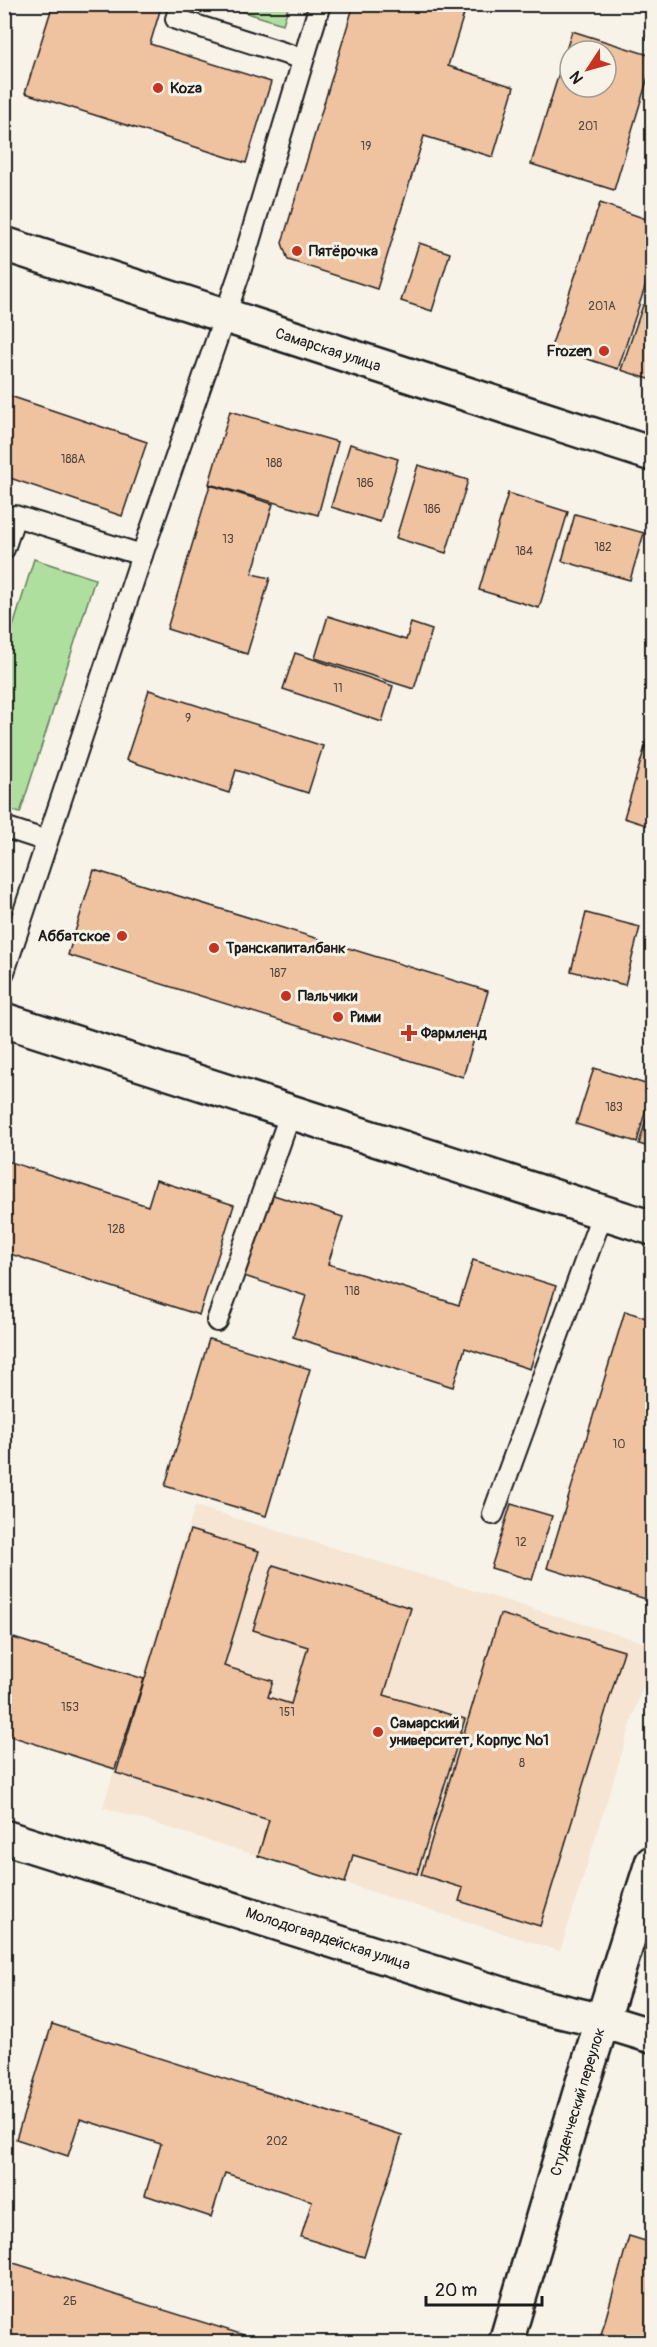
<svg xmlns="http://www.w3.org/2000/svg" width="657" height="2347" font-family="Pangolin,sans-serif">
  <style>
    .built { fill: #f5e5d2 }
    .green { fill: #afdf9e; stroke: #667e5d; stroke-width: 1.5 }
    .building { fill: #f0c3a0; stroke: #1c1c1c; stroke-width: 1.5; fill-rule: evenodd }
    .lines { fill: none; stroke-linecap: round; stroke-linejoin: round }
    .service-casing { stroke: #1c1c1c; stroke-width: 24 }
    .minor-casing { stroke: #1c1c1c; stroke-width: 38 }
    .tertiary-casing { stroke: #1c1c1c; stroke-width: 38 }
    .primary-casing { stroke: #1c1c1c; stroke-width: 38 }
    .service { stroke: #f7f3e8; stroke-width: 20 }
    .minor { stroke: #f7f3e8; stroke-width: 33 }
    .tertiary { stroke: #f7f3e8; stroke-width: 33 }
    .primary { stroke: #f7f3e8; stroke-width: 33 }
    .poi-dot { fill: #c8321e; stroke: #f7f3e8; stroke-width: 2 }
    .labels { text-anchor: middle; dominant-baseline: central; stroke-width: 6; stroke-linejoin: round; paint-order: stroke }
    .number-label { font-size: 12px; fill: #51463d }
    .poi-label { font-size: 15px; font-weight: bold; fill: #1c1c1c; stroke: #f7f3e8; text-anchor: start }
    .street-label { font-size: 15px; fill: #1c1c1c; stroke: #f7f3e8 }
  </style>
  <rect width="100%" height="100%" fill="#f7f3e8"/>
  <filter id="ink" filterUnits="userSpaceOnUse"><feTurbulence type="fractalNoise" baseFrequency=".0167" numOctaves="2"/><feDisplacementMap in="SourceGraphic" scale="12" xChannelSelector="R" yChannelSelector="G"/><feConvolveMatrix kernelMatrix="1 2 1 2 8 2 1 2 1" color-interpolation-filters="sRGB"/></filter>
  <g filter="url(#ink)">
    <path class="built" d="M195 1506 652 1645V1656L560 1951 103 1807Z"/>
    <g class="green">
      <path d="M221 5 289 4V5L283 24Z"/>
      <path d="M34 559 95 579 20 813 5 808V653Z"/>
    </g>
    <g class="building">
      <path d="M53 4H162L150 44 271 82 246 163 25 93Z"/>
      <path d="M354 4H467L448 66 514 87 493 157 424 136 377 289 288 260 282 243Z"/>
      <path d="M652 18V41L646 39Z"/>
      <path d="M572 31 652 56V64L614 190 531 164ZM570 51H606V87H570Z"/>
      <path d="M600 203 652 221V266L618 369 551 347Z"/>
      <path d="M419 243 450 253 432 311 401 301Z"/>
      <path d="M643 305 652 309V380L621 370Z"/>
      <path d="M4 394 147 442 122 516 4 476Z"/>
      <path d="M230 411 338 442 318 515 209 484Z"/>
      <path d="M350 444 398 459 380 522 331 507Z"/>
      <path d="M418 465 468 480 446 553 396 538Z"/>
      <path d="M210 485 273 504 252 574 270 578 247 654 167 629Z"/>
      <path d="M508 493 568 512 539 608 479 590Z"/>
      <path d="M575 514 644 533 630 580 562 561Z"/>
      <path d="M328 616 406 640 411 623 432 630 414 689 315 658Z"/>
      <path d="M295 653 393 686 382 722 283 689Z"/>
      <path d="M149 690 323 746 308 793 236 770 229 793 126 760Z"/>
      <path d="M652 723V827L624 818Z"/>
      <path d="M94 870 488 991 463 1077 68 955Z"/>
      <path d="M586 913 640 927 625 985 571 971Z"/>
      <path d="M594 1068 652 1086 637 1142 576 1124Z"/>
      <path d="M652 1099V1148L639 1144Z"/>
      <path d="M4 1160 148 1206 156 1180 234 1205 199 1315 4 1252Z"/>
      <path d="M267 1193 343 1217 328 1264 459 1305 473 1260 556 1286 530 1369 465 1348 453 1387 293 1337 306 1296 241 1275Z"/>
      <path d="M625 1311 652 1320V1601L547 1568Z"/>
      <path d="M209 1339 310 1369 266 1516 165 1486Z"/>
      <path d="M511 1504 552 1516 532 1580 491 1568Z"/>
      <path d="M190 1530 259 1551 224 1666 273 1681 268 1697 291 1704 308 1647 253 1630 273 1565 411 1608 384 1695 465 1719 417 1874 353 1855 345 1883 258 1856 269 1820 116 1773Z"/>
      <path d="M500 1614 624 1651 540 1926 459 1901 463 1888 421 1875Z"/>
      <path d="M4 1635 144 1679 115 1769 4 1734Z"/>
      <path d="M52 2024 402 2135 364 2257 301 2237 312 2201 225 2173 211 2217 145 2195 161 2144 80 2119 68 2156 16 2139Z"/>
      <path d="M629 2236 652 2243V2342H599Z"/>
      <path d="M4 2260 266 2342H4Z"/>
    </g>
    <g class="lines">
      <defs>
        <g id="service">
          <path d="M181 4 176 19 303 59"/>
          <path d="M4 549 15 516 142 555"/>
          <path d="M4 827 47 841"/>
          <path d="M4 972 142 555 240 272 320 4"/>
          <path d="M217 1321 291 1112"/>
          <path d="M493 1514 603 1212"/>
        </g>
        <g id="minor">
          <path d="M4 1837 543 2007 603 2021 652 2036"/>
          <path d="M506 2342 584 2079 652 1863"/>
        </g>
        <path id="tertiary" d="M4 1020 652 1228"/>
        <path id="primary" d="M4 244 652 454"/>
      </defs>
      <use href="#service" class="service-casing"/>
      <use href="#minor" class="minor-casing"/>
      <use href="#tertiary" class="tertiary-casing"/>
      <use href="#primary" class="primary-casing"/>
      <use href="#service" class="service"/>
      <use href="#minor" class="minor"/>
      <use href="#tertiary" class="tertiary"/>
      <use href="#primary" class="primary"/>
    </g>
  </g>
  <g class="poi-dot">
    <circle cx="158" cy="88" r="6"/>
    <circle cx="297" cy="251" r="6"/>
    <circle cx="604" cy="351" r="6"/>
    <circle cx="122" cy="936" r="6"/>
    <circle cx="214" cy="948" r="6"/>
    <circle cx="286" cy="996" r="6"/>
    <circle cx="338" cy="1017" r="6"/>
    <path d="M406 1024h6v6h6v6h-6v6h-6v-6h-6v-6h6z"/>
    <circle cx="378" cy="1732" r="6"/>
  </g>
  <g class="labels">
    <g class="number-label">
      <text x="588" y="126">201</text>
      <text x="366" y="146">19</text>
      <text x="602" y="306">201А</text>
      <text x="73" y="459">188А</text>
      <text x="274" y="463">188</text>
      <text x="365" y="483">186</text>
      <text x="432" y="509">186</text>
      <text x="228" y="539">13</text>
      <text x="603" y="547">182</text>
      <text x="524" y="551">184</text>
      <text x="338" y="688">11</text>
      <text x="188" y="718">9</text>
      <text x="278" y="973">187</text>
      <text x="614" y="1107">183</text>
      <text x="116" y="1229">128</text>
      <text x="352" y="1291">118</text>
      <text x="619" y="1444">10</text>
      <text x="521" y="1542">12</text>
      <text x="70" y="1707">153</text>
      <text x="287" y="1712">151</text>
      <text x="522" y="1763">8</text>
      <text x="277" y="2141">202</text>
      <text x="70" y="2301">2Б</text>
    </g>
    <g class="poi-label">
      <text x="170" y="88">Koza</text>
      <text x="309" y="251">Пятёрочка</text>
      <text x="592" y="351" text-anchor="end">Frozen</text>
      <text x="110" y="936" text-anchor="end">Аббатское</text>
      <text x="226" y="948">Транскапиталбанк</text>
      <text x="298" y="996">Пальчики</text>
      <text x="350" y="1017">Рими</text>
      <text x="421" y="1033">Фармленд</text>
      <text x="390" y="1723">Самарский<tspan x="390" dy="17">университет, Корпус №1</tspan></text>
    </g>
    <g class="street-label">
      <text transform="translate(328 350) rotate(18)">Самарская улица</text>
      <text transform="translate(328 1939) rotate(18)">Молодогвардейская улица</text>
      <text transform="translate(578 2102) rotate(-73)">Студенческий переулок</text>
    </g>
  </g>
  <rect width="657" height="2347" fill="none" stroke="#f7f3e8" stroke-width="24"/>
  <rect x="12" y="12" width="633" height="2323" fill="none" stroke="#1c1c1c" stroke-width="2" filter="url(#ink)"/>
  <g transform="translate(588 69) rotate(234)"><circle r="28" fill="#f7f3e8" stroke="#9f9d96" stroke-width="1.5"/>
  <path d="M0-4.5L10 22L0 15L-10 22Z" fill="#c8321e"/>
  <text y="-9" font-size="16" font-weight="bold" text-anchor="middle" fill="#1c1c1c">N</text>
  </g>
  <path d="M426 2296v9h116v-9" fill="none" stroke="#1c1c1c" stroke-width="3"/>
  <text x="435" y="2296" font-size="18" fill="#1c1c1c" stroke="#f7f3e8" stroke-width="4.5" paint-order="stroke">20 m</text>
</svg>
